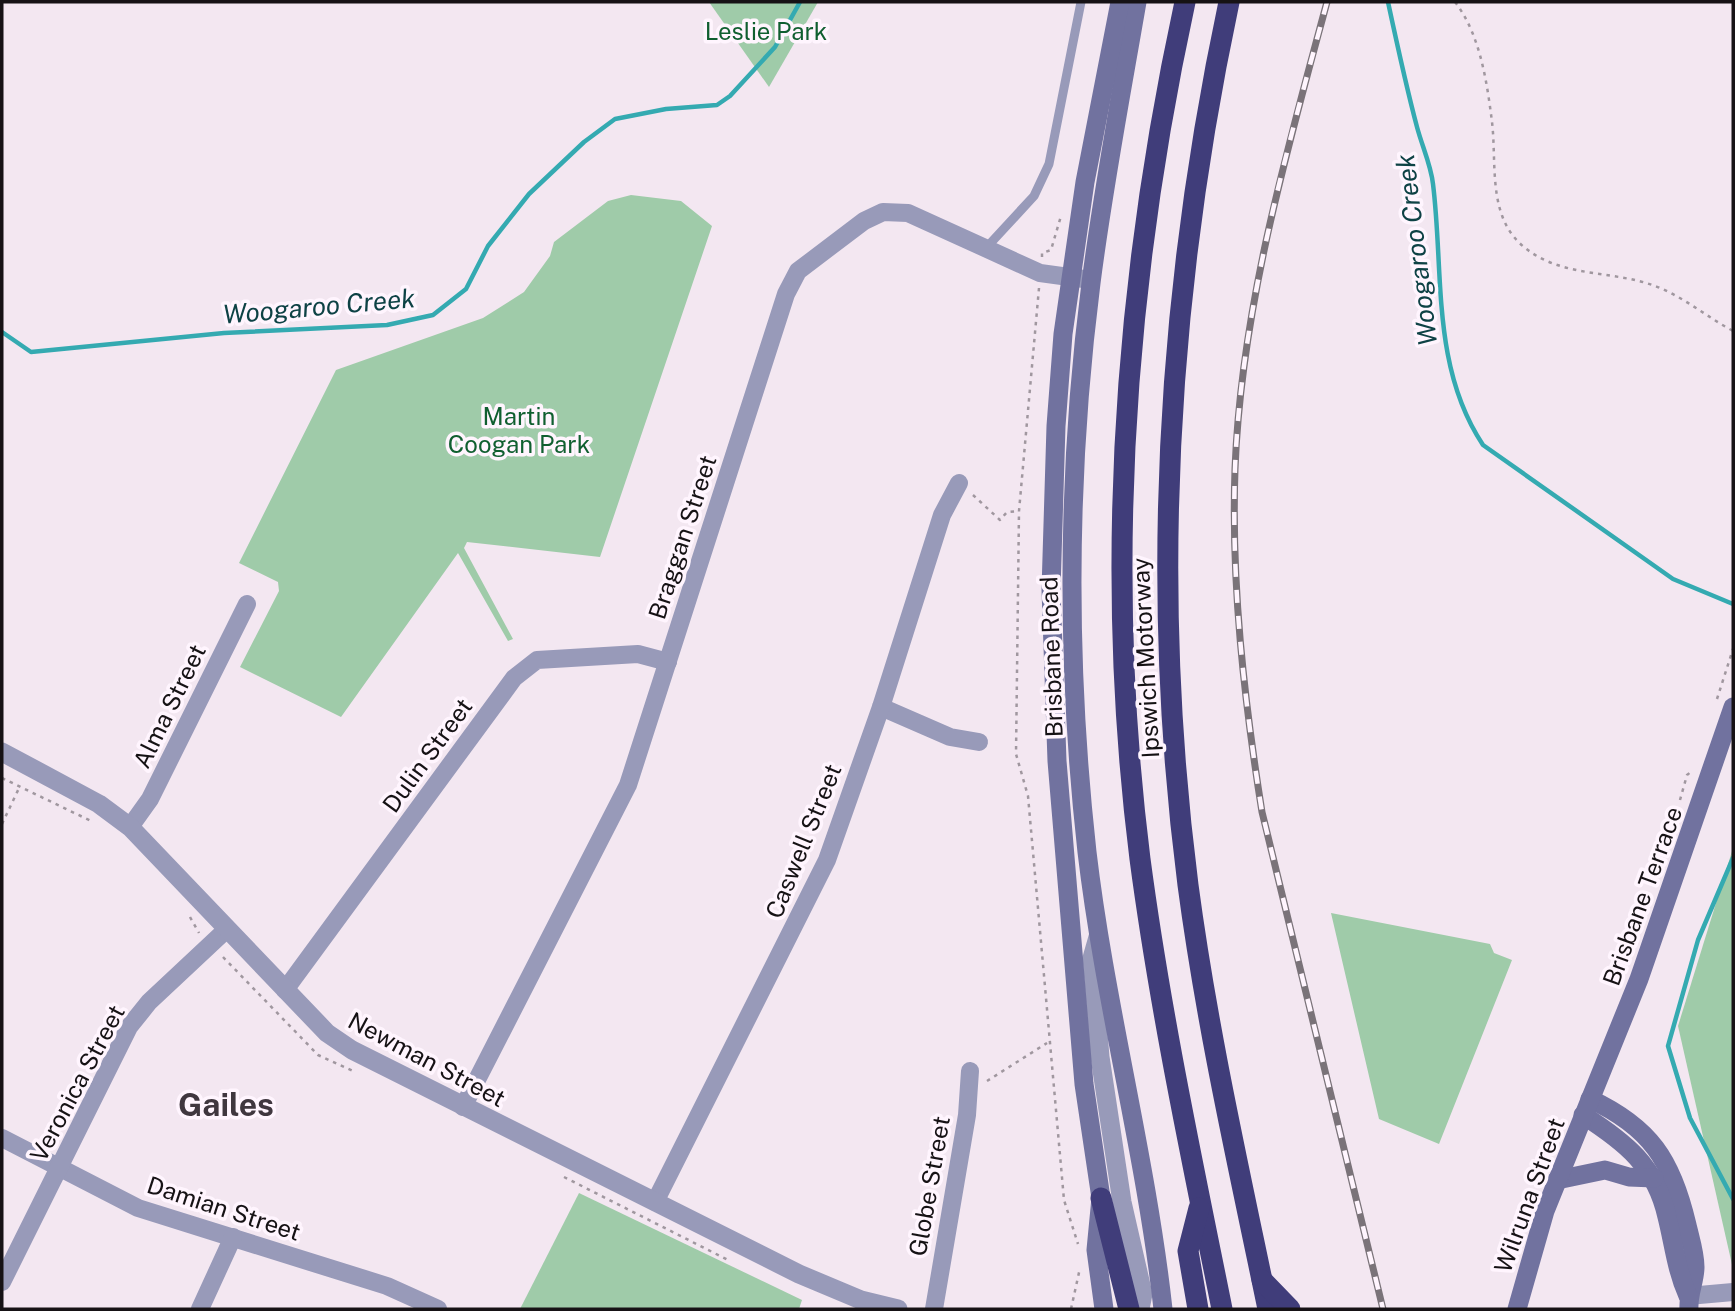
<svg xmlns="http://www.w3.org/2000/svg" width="1735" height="1311" font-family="'Public Sans',sans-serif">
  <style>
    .green { fill: #9fcba9 }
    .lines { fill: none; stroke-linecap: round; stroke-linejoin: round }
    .stream { stroke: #34aab1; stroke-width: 4.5 }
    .path { stroke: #a0979f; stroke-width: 2.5; stroke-dasharray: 3.5 5; stroke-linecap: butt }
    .service { stroke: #989ab9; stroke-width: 9 }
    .minor { stroke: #989ab9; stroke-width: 18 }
    .tertiary { stroke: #989ab9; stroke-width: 19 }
    .secondary { stroke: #71729f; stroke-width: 19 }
    .motorway { stroke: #403d7a; stroke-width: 21 }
    .rail-casing { stroke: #7a7379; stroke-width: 7 }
    .rail { stroke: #fff5fe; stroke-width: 4.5; stroke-dasharray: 13; stroke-linecap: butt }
    .labels { text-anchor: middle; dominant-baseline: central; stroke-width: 7; stroke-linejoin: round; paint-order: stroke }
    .park-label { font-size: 24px; fill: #105f30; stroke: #fff5fe }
    .street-label { font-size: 24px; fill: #161215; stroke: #fff5fe }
    .water-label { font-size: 26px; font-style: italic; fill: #0e4245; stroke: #fff5fe }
    .district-label { font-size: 32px; font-weight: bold; fill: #40373f; stroke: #fff5fe }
  </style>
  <rect width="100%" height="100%" fill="#f3e7f1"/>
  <g class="green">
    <path d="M709 2H818L769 87Z"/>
    <path d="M631 195 681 201 712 226 600 557 467 542 464 548 513 639 508 641 458 553 341 717 240 667 279 591 278 582 239 563 336 370 483 318 524 292 550 256 554 242 608 201Z"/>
    <path d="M1733 848V1269L1678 1026Z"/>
    <path d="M1331 913 1490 944 1494 953 1512 960 1439 1144 1379 1119Z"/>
    <path d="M579 1193 802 1300 799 1309H520Z"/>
  </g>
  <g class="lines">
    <g class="stream">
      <path d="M1388 2C1397 44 1406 86 1417 127 1422 146 1431 165 1433 184 1444 272 1431 367 1483 445L1673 579 1733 604"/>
      <path d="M2 332 31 352 224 333 387 325 433 315 466 289 488 246 529 194 584 142 615 119 666 109 717 105 730 96 775 47 800 2"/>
      <path d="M1733 858 1698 940 1668 1046 1690 1118 1733 1199"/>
    </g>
    <g class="path">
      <path d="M1455 2C1480 34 1487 82 1492 122 1497 164 1487 217 1524 247 1561 278 1613 270 1655 286 1684 297 1707 317 1733 331"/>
      <path d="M1042 257V253L1051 250 1061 216"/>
      <path d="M1039 288 1019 511 1016 754 1028 796 1064 1200 1078 1244"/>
      <path d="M973 495 1000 520 1007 512 1019 511"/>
      <path d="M1717 699 1733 649"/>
      <path d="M2 778 91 821"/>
      <path d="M1680 800 1687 775 1692 771"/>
      <path d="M2 824 20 786"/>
      <path d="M190 917 199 933"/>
      <path d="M223 957 318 1055 353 1071"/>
      <path d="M987 1081 1047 1043"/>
      <path d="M564 1177 730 1261"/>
      <path d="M1071 1309 1080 1268"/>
    </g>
    <path class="service" d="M986 248 1034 196 1049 164 1081 2"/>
    <g class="minor">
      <path d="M881 707 950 737 979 742"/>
      <path d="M130 827 150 799 247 604"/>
      <path d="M285 990 514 678 537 660 638 654 668 662"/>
      <path d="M463 1107 628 785 786 294 798 271 864 221 883 212 908 213 1040 273 1091 280"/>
      <path d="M2 1138 138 1208 387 1286 438 1309"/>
      <path d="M655 1202 827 860 881 707 942 515 959 483"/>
      <path d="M2 1282 129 1027 149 1002 227 929"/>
      <path d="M1688 1296 1733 1292"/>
      <path d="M200 1309 233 1237"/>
      <path d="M934 1309 967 1115 970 1071"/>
    </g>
    <g class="tertiary">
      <path d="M2 752 99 804 130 827 327 1033 352 1050 799 1274 861 1300 898 1309"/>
      <path d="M1098 937 1092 958 1100 1057 1122 1202 1143 1294 1140 1309"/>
    </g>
    <g class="secondary">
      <path d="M1137 2C1121 95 1103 189 1091 283 1067 471 1066 663 1087 852 1105 1005 1146 1155 1163 1309"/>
      <path d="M1590 1099C1650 1127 1672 1160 1687 1225 1690 1238 1695 1253 1695 1267 1695 1281 1688 1294 1689 1309"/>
      <path d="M1583 1115C1625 1142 1656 1166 1667 1217 1674 1245 1676 1269 1688 1296"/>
      <path d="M1557 1180 1605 1170 1629 1177 1654 1178"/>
      <path d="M1104 1309 1096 1250 1101 1198 1084 1084 1057 761 1051 590 1056 426 1063 334 1085 182 1120 2"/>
      <path d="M1517 1309 1545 1211 1639 979 1733 707"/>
    </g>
    <g class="motorway">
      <path d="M1185 2C1124 283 1104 573 1140 859 1160 1010 1192 1160 1222 1309"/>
      <path d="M1229 2C1167 293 1150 590 1188 885 1207 1028 1239 1169 1268 1309"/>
      <path d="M1101 1198 1129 1309"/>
      <path d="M1262 1280 1290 1309"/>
      <path d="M1198 1309 1188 1251 1199 1208"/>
    </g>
    <defs>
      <path id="rail" d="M1327 2C1286 154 1241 310 1235 469 1231 583 1244 699 1262 812L1383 1309"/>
    </defs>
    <use href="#rail" class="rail-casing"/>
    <use href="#rail" class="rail"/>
  </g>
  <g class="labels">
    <g class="park-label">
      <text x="766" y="31">Leslie Park</text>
      <text x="519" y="416">Martin<tspan x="519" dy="28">Coogan Park</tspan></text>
    </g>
    <g class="street-label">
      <text transform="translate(682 537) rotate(-72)">Braggan Street</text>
      <text transform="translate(1051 657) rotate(-92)">Brisbane Road</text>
      <text transform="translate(1145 658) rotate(-93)">Ipswich Motorway</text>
      <text transform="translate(169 706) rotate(-64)">Alma Street</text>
      <text transform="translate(427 755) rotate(-54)">Dulin Street</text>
      <text transform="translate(803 841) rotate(-68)">Caswell Street</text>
      <text transform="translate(1642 896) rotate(-70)">Brisbane Terrace</text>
      <text transform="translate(427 1059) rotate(28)">Newman Street</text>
      <text transform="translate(77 1083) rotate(-62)">Veronica Street</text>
      <text transform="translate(929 1186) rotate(-80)">Globe Street</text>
      <text transform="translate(1529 1195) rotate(-70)">Wilruna Street</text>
      <text transform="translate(224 1208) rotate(18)">Damian Street</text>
    </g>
    <g class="water-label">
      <text transform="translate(1416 250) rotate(-97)">Woogaroo Creek</text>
      <text transform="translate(319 306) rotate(-5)">Woogaroo Creek</text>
    </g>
    <g class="district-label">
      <text x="226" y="1104">Gailes</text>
    </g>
  </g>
  <rect width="1735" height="1311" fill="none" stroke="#161215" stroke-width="7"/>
</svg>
